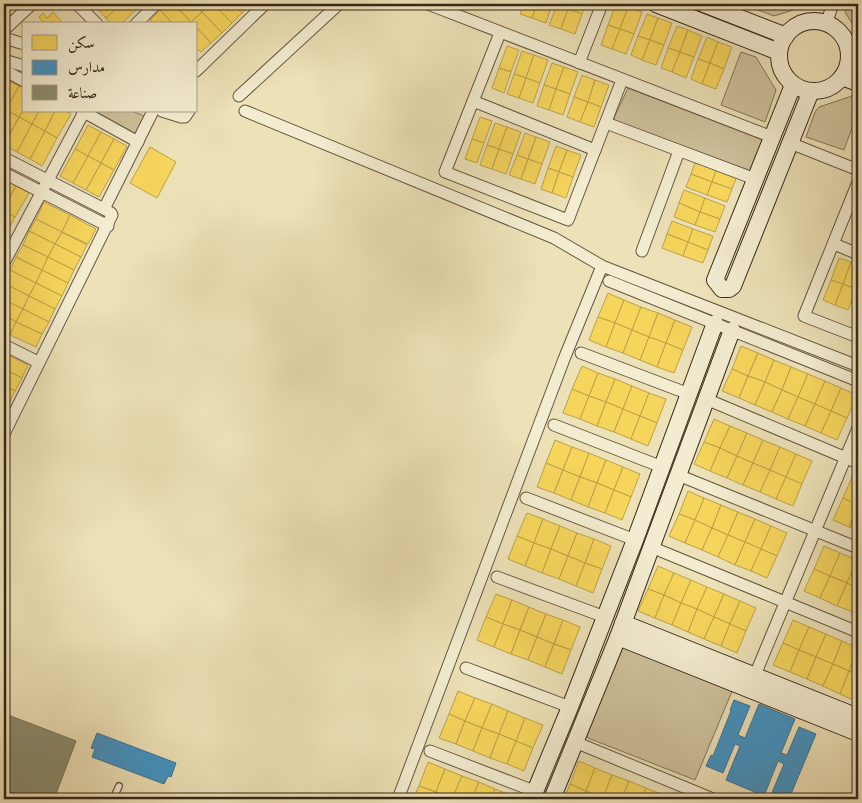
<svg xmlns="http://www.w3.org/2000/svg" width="862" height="803" font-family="'Libre Caslon Text',Amiri,serif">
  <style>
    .green { fill: #cec19c; stroke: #82745a }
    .homes { fill: #f6d55c; stroke: #bca148 }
    .schools { fill: #4393c3; stroke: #3f7390 }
    .industry { fill: #8c8c6e; stroke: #726e54 }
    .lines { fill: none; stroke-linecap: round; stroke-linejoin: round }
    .lane-casing { stroke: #645640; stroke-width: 8 }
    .street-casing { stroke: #645640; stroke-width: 13 }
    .secondary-casing { stroke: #362719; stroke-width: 18 }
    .lane { stroke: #f3ecd0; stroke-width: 5.5 }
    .street { stroke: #f3ecd0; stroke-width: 11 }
    .secondary { stroke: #f3ecd0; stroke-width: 16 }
  </style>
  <rect width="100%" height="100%" fill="#ede1b7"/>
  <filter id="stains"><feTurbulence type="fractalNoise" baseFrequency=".004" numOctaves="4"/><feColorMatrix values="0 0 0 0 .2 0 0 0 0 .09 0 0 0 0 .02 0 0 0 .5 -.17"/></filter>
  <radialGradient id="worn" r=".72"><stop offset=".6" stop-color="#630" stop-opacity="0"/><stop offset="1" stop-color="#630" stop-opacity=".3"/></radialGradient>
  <g class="green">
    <path d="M755 4H813L774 16 753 8Z"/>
    <path d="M846 4H858V33L845 12Z"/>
    <path d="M741 52 756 57 776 90 765 122 721 105Z"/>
    <path d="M628 88 761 138 763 141 751 171 615 121 614 118Z"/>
    <path d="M855 95 858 97V111L844 150 806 137 815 112 819 107Z"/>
    <path d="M94 111H131L145 116 136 134Z"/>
    <path d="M623 646 733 689 695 780 588 738 587 735Z"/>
  </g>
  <g class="homes">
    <path d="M4 4H16L4 15Z"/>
    <path d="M100 4H121L106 18 96 7Z"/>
    <path d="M121 4H136L139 7 121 24H111L106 18Z"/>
    <path d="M167 4H174L191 22 190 24H173L160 10Z"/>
    <path d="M174 4H193L202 12 191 22Z"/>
    <path d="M193 4H211L202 12Z"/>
    <path d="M211 4H213L232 23 222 33 202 12Z"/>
    <path d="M213 4H233L242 13 232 23Z"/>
    <path d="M233 4H252L242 13Z"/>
    <path d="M502 4H518L515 10 501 5Z"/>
    <path d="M524 4H537L532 18 520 14Z"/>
    <path d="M537 4H552L546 23 532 18Z"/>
    <path d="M570 4H586L582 14 568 9Z"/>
    <path d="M616 4 628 7 620 29 608 25Z"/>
    <path d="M557 5 568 9 561 29 549 25Z"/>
    <path d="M628 7 642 12 634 34 620 29Z"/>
    <path d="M568 9 582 14 575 34 561 29Z"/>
    <path d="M160 10 173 24H154L150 20Z"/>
    <path d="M53 12 64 24H45L39 17 43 13 47 18Z"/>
    <path d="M202 12 222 33 211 43 196 27V24L191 22Z"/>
    <path d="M647 14 658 18 650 40 638 36Z"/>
    <path d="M658 18 672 23 664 45 650 40Z"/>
    <path d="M608 25 620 29 612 49 601 45Z"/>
    <path d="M677 26 688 30 680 52 668 48Z"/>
    <path d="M196 27 211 43 201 52 196 48Z"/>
    <path d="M620 29 634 34 626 54 612 49Z"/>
    <path d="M688 30 702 36 694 57 680 52Z"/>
    <path d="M638 36 650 40 642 60 631 55Z"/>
    <path d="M707 37 718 42 710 63 698 59Z"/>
    <path d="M650 40 664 45 656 65 642 60Z"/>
    <path d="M718 42 732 47 724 69 710 63Z"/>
    <path d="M507 46 519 50 511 72 499 68Z"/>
    <path d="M668 48 680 52 672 72 661 68Z"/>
    <path d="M522 51 534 55 526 78 514 74Z"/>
    <path d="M680 52 694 57 686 78 672 72Z"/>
    <path d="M534 55 548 60 540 83 526 78Z"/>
    <path d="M698 59 710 63 702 84 691 79Z"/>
    <path d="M552 63 564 67 556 89 544 85Z"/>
    <path d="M710 63 724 69 716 89 702 84Z"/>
    <path d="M564 67 578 72 570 94 556 89Z"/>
    <path d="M499 68 511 72 504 93 492 88Z"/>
    <path d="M514 74 526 78 519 98 507 94Z"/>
    <path d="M582 75 595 80 588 102 574 97Z"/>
    <path d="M526 78 540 83 533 103 519 98Z"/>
    <path d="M6 79 19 86 6 110 4 109V84Z"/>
    <path d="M595 80 609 85 601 107 588 102Z"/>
    <path d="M544 85 556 89 549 110 537 106Z"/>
    <path d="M19 86 24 89V109L19 117 6 110Z"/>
    <path d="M556 89 570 94 563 115 549 110Z"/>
    <path d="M574 97 588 102 580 122 567 117Z"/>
    <path d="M588 102 601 107 594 127 580 122Z"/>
    <path d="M24 109V111H39L32 124 19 117Z"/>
    <path d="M6 110 19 117 4 145V115Z"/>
    <path d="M39 111H55L45 131 32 124Z"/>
    <path d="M55 111H66L71 114 57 138 45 131Z"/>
    <path d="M19 117 32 124 17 152 4 145Z"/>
    <path d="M480 117 492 121 484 143 472 139Z"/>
    <path d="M495 123 507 127 499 149 487 145Z"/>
    <path d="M32 124 45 131 30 159 17 152Z"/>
    <path d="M88 125 101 132 88 156 75 149Z"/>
    <path d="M507 127 521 132 513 154 499 149Z"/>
    <path d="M858 128V144L853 142Z"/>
    <path d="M45 131 57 138 42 166 30 159Z"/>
    <path d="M101 132 114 139 101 163 88 156Z"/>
    <path d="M525 133 536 137 528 159 517 155Z"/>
    <path d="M536 137 550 142 542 164 528 159Z"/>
    <path d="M114 139 127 146 114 170 101 163Z"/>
    <path d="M472 139 484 143 477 163 465 159Z"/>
    <path d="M487 145 499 149 492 169 480 165Z"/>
    <path d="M556 146 567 150 559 172 548 168Z"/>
    <path d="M150 147 176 162 157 198 130 183Z"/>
    <path d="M75 149 88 156 73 183 60 176Z"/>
    <path d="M499 149 513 154 506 174 492 169Z"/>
    <path d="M567 150 581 155 573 177 559 172Z"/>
    <path d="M517 155 528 159 521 179 509 175Z"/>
    <path d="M88 156 101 163 86 190 73 183Z"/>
    <path d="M528 159 542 164 535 184 521 179Z"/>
    <path d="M696 160 717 168 712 182 691 174Z"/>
    <path d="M101 163 114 170 99 197 86 190Z"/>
    <path d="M548 168 559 172 552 193 541 189Z"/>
    <path d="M717 168 737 176 732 189 712 182Z"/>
    <path d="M559 172 573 177 566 198 552 193Z"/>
    <path d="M691 174 712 182 707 195 686 187Z"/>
    <path d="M4 179 16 186 4 208Z"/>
    <path d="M712 182 732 189 727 202 707 195Z"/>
    <path d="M16 186 29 193 15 217 4 211V208Z"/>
    <path d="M684 190 705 198 700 212 679 203Z"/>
    <path d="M705 198 725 206 720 219 700 212Z"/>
    <path d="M44 202 70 215 62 232 36 219Z"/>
    <path d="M679 203 700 212 695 225 674 217Z"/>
    <path d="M4 211 15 217 4 238Z"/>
    <path d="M700 212 720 219 715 232 695 225Z"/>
    <path d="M70 215 96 229 88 244 62 232Z"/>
    <path d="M36 219 62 232 55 244 29 231Z"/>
    <path d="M672 221 693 229 688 242 667 234Z"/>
    <path d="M693 229 713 236 708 250 688 242Z"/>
    <path d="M29 231 55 244 48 257 23 245Z"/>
    <path d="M62 232 87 245 81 257 55 244Z"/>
    <path d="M667 234 688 242 683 256 662 248Z"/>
    <path d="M688 242 708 250 703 263 683 256Z"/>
    <path d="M55 244 81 257 74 270 48 257Z"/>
    <path d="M23 245 48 257 42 270 16 257Z"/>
    <path d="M16 257 42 270 36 283 10 270Z"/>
    <path d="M48 257 74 270 68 283 42 270Z"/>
    <path d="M839 258 851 262 843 284 831 280Z"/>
    <path d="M851 262 858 265V283L856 289 843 284Z"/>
    <path d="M10 270 36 283 29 296 4 283Z"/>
    <path d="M42 270 68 283 62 296 36 283Z"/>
    <path d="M831 280 843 284 835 305 823 300Z"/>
    <path d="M4 283 29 296 23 309 4 300Z"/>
    <path d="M36 283 62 296 55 309 29 296Z"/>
    <path d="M843 284 856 289 848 310 835 305Z"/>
    <path d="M608 293 624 300 615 323 598 317Z"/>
    <path d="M29 296 55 309 49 322 23 309Z"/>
    <path d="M4 300 23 309 16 322 4 315Z"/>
    <path d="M624 300 641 307 632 330 615 323Z"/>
    <path d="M641 307 658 313 649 337 632 330Z"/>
    <path d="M23 309 49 322 42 334 16 322Z"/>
    <path d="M658 313 675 320 666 343 649 337Z"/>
    <path d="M4 315 16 322 10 335 4 332Z"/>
    <path d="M598 317 615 323 606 347 589 340Z"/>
    <path d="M675 320 692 327 683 350 666 343Z"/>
    <path d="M16 322 42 334 36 347 10 335Z"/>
    <path d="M615 323 632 330 623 353 606 347Z"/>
    <path d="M632 330 649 337 640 360 623 353Z"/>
    <path d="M649 337 666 343 657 367 640 360Z"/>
    <path d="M666 343 683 350 674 373 657 367Z"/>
    <path d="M741 346 758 353 748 376 732 369Z"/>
    <path d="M4 353 28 365 22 378 4 369Z"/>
    <path d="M758 353 774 360 765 382 748 376Z"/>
    <path d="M774 360 791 367 782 390 765 382Z"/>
    <path d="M582 366 598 373 589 396 572 389Z"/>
    <path d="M791 367 808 374 798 397 782 390Z"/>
    <path d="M4 369 22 378 15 391 4 385Z"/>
    <path d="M732 369 748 376 739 398 722 391Z"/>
    <path d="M598 373 615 379 606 402 589 396Z"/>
    <path d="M808 374 825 381 815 404 798 397Z"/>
    <path d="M748 376 765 382 755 405 739 398Z"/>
    <path d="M615 379 632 386 623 409 606 402Z"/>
    <path d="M825 381 841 388 831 411 815 404Z"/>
    <path d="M765 382 782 390 772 412 755 405Z"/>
    <path d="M4 385 15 391 9 404 4 401Z"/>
    <path d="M632 386 649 393 640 416 623 409Z"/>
    <path d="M841 388 857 395 847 418 831 411Z"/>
    <path d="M572 389 589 396 580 419 563 413Z"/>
    <path d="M782 390 798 397 788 419 772 412Z"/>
    <path d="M649 393 666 399 657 423 640 416Z"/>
    <path d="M589 396 606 402 597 426 580 419Z"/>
    <path d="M798 397 815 404 805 426 788 419Z"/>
    <path d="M606 402 623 409 614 432 597 426Z"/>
    <path d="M815 404 831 411 821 433 805 426Z"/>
    <path d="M623 409 640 416 631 439 614 432Z"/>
    <path d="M831 411 847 418 837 440 821 433Z"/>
    <path d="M640 416 657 423 648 446 631 439Z"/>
    <path d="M714 419 730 426 720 448 704 442Z"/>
    <path d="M730 426 747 433 737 456 720 448Z"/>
    <path d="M747 433 763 440 753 463 737 456Z"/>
    <path d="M555 440 572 447 563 470 546 463Z"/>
    <path d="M763 440 780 447 770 470 753 463Z"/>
    <path d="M704 442 720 448 710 471 694 464Z"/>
    <path d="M572 447 589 453 580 477 563 470Z"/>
    <path d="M780 447 796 454 786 477 770 470Z"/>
    <path d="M720 448 737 456 727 478 710 471Z"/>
    <path d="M589 453 606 460 597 483 580 477Z"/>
    <path d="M796 454 812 461 802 484 786 477Z"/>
    <path d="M737 456 753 463 743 485 727 478Z"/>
    <path d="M606 460 623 467 614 490 597 483Z"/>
    <path d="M546 463 563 470 554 493 537 487Z"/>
    <path d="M753 463 770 470 760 492 743 485Z"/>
    <path d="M623 467 640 474 631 497 614 490Z"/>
    <path d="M563 470 580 477 571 500 554 493Z"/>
    <path d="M770 470 786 477 776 499 760 492Z"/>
    <path d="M853 475 858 478V505L843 498Z"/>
    <path d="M580 477 597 483 588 507 571 500Z"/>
    <path d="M786 477 802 484 793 506 776 499Z"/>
    <path d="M597 483 614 490 605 513 588 507Z"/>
    <path d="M614 490 631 497 622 520 605 513Z"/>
    <path d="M688 491 704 498 695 520 679 514Z"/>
    <path d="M704 498 721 505 712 528 695 520Z"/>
    <path d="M843 498 858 505 849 527 833 520Z"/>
    <path d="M721 505 738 512 728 535 712 528Z"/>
    <path d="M858 507V531L849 527Z"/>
    <path d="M738 512 755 519 745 542 728 535Z"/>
    <path d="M527 513 543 519 534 543 517 536Z"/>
    <path d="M679 514 695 520 685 543 669 536Z"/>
    <path d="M543 519 560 526 551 549 534 543Z"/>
    <path d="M755 519 771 526 761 549 745 542Z"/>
    <path d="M695 520 712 528 702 550 685 543Z"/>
    <path d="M560 526 577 533 568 556 551 549Z"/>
    <path d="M771 526 787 533 777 556 761 549Z"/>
    <path d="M712 528 728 535 718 557 702 550Z"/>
    <path d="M577 533 594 539 585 563 568 556Z"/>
    <path d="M728 535 745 542 735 565 718 557Z"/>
    <path d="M517 536 534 543 525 566 508 559Z"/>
    <path d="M594 539 611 546 602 569 585 563Z"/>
    <path d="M745 542 761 549 751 571 735 565Z"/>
    <path d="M534 543 551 549 542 573 525 566Z"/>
    <path d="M824 546 840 553 830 576 814 569Z"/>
    <path d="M551 549 568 556 559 579 542 573Z"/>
    <path d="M761 549 777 556 767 578 751 571Z"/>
    <path d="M840 553 857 560 847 583 830 576Z"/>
    <path d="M568 556 585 563 576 586 559 579Z"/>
    <path d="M857 560 858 561V588L847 583Z"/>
    <path d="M585 563 602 569 593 593 576 586Z"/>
    <path d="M658 566 674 573 664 595 648 589Z"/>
    <path d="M814 569 830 576 820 598 804 591Z"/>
    <path d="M674 573 691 580 681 603 664 595Z"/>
    <path d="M830 576 847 583 837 606 820 598Z"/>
    <path d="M691 580 707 587 697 609 681 603Z"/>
    <path d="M847 583 858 588V601L853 612 837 606Z"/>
    <path d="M707 587 724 594 714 617 697 609Z"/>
    <path d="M648 589 664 595 655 618 638 611Z"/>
    <path d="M496 594 512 600 503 624 486 617Z"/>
    <path d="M724 594 740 601 730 624 714 617Z"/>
    <path d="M664 595 681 603 672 625 655 618Z"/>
    <path d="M512 600 529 607 520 630 503 624Z"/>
    <path d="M740 601 756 608 746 631 730 624Z"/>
    <path d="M681 603 697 609 688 632 672 625Z"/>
    <path d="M529 607 546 614 537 637 520 630Z"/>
    <path d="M697 609 714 617 704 639 688 632Z"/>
    <path d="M546 614 563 620 554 644 537 637Z"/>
    <path d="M486 617 503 624 494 647 477 640Z"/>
    <path d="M714 617 730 624 721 646 704 639Z"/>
    <path d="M563 620 580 627 571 650 554 644Z"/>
    <path d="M793 620 809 627 799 650 783 643Z"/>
    <path d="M503 624 520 630 511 654 494 647Z"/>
    <path d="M730 624 746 631 737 653 721 646Z"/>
    <path d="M809 627 826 634 816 657 799 650Z"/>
    <path d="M520 630 537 637 528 660 511 654Z"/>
    <path d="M826 634 842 641 833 664 816 657Z"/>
    <path d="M537 637 554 644 545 667 528 660Z"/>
    <path d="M842 641 858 648 849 671 833 664Z"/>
    <path d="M783 643 799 650 790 672 773 665Z"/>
    <path d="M554 644 571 650 562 674 545 667Z"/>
    <path d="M799 650 816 657 807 679 790 672Z"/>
    <path d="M858 650V675L849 671Z"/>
    <path d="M816 657 833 664 823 686 807 679Z"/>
    <path d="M833 664 849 671 840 694 823 686Z"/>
    <path d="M849 671 858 675V695L856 701 840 694Z"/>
    <path d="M458 691 475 698 465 721 449 714Z"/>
    <path d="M475 698 492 704 482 728 465 721Z"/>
    <path d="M492 704 508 711 499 734 482 728Z"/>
    <path d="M508 711 525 718 516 741 499 734Z"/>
    <path d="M449 714 465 721 456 744 439 738Z"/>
    <path d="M525 718 543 725 533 748 516 741Z"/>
    <path d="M465 721 482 728 473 751 456 744Z"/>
    <path d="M482 728 499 734 490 758 473 751Z"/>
    <path d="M499 734 516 741 507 764 490 758Z"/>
    <path d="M516 741 533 748 524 771 507 764Z"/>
    <path d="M579 761 595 768 586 791 570 784Z"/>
    <path d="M428 762 445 769 436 792 419 786Z"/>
    <path d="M595 768 612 775 603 798 586 791Z"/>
    <path d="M445 769 462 776 452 799 436 792Z"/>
    <path d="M612 775 629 781 622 799H607L603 798Z"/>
    <path d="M462 776 479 782 472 799H452Z"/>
    <path d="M629 781 646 788 642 799H622Z"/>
    <path d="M479 782 495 789 491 799H472Z"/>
    <path d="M570 784 586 791 583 799H564Z"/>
    <path d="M419 786 436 792 433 799H413Z"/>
    <path d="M646 788 663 795 661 799H642Z"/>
    <path d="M495 789 513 796 511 799H491Z"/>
    <path d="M586 791 603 798V799H583Z"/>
    <path d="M436 792 452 799H433Z"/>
  </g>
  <g class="schools">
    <path d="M734 700 750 706 738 735 745 738 759 704 795 719 781 753 787 755 799 727 816 734 789 799H780L771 795 784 764 778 761 764 796 726 780 740 746 735 744 723 773 706 766 711 755 713 756 731 711 730 710Z"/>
    <path d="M97 733 176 763 171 777 168 776 164 784 92 757 95 749 91 748Z"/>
  </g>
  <path class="industry" d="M8 715 76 741 54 799H4V727Z"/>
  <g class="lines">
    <defs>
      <path id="lane" d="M113 799 119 786"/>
      <g id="street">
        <path d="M77 4 97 24"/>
        <path d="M428 4 772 137"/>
        <path d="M136 24 156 4"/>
        <path d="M826 24 833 4"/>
        <path d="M4 30 32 4"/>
        <path d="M500 33 445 172 568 220 622 80"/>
        <path d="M4 38 24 44"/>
        <path d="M4 60 24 66"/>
        <path d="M579 63 602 4"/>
        <path d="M4 70 24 81"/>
        <path d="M196 71 265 4"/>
        <path d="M239 96 339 4"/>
        <path d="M473 101 595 150"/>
        <path d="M82 111 138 142"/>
        <path d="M162 111 181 117H185L189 111"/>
        <path d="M245 111 554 238 602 266 858 366"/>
        <path d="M606 123 755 179"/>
        <path d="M790 143 858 170"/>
        <path d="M4 158 104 209 111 213 112 215 4 434"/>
        <path d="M4 173 108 226"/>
        <path d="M858 182 804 316 858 337"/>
        <path d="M104 209 153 111"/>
        <path d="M834 244 858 254"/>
        <path d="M642 251 679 151"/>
        <path d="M4 263 84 112"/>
        <path d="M609 281 858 381"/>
        <path d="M4 345 38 362"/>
        <path d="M581 353 689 394"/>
        <path d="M706 399 858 463"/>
        <path d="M554 425 662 467"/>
        <path d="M678 475 858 548"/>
        <path d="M526 498 635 540"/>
        <path d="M651 547 858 632"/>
        <path d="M497 577 605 617"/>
        <path d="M466 668 570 707"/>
        <path d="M755 675 858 428"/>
        <path d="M575 742 713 799"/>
        <path d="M430 751 534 791"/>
        <path d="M398 799 564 359 602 266"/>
      </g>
      <g id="secondary">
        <path d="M656 4 779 52"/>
        <path d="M704 4 786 36"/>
        <circle cx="814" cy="56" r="35"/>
        <path d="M842 77 858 83"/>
        <path d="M793 85 715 280 722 289H729L733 286 811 91"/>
        <path d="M623 623 858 717"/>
        <path d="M618 637 858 733"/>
        <path d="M532 799 570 707 635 540 715 323"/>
        <path d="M552 799 618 637 732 330"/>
      </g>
    </defs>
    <use href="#lane" class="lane-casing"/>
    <use href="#street" class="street-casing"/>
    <use href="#secondary" class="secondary-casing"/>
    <use href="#lane" class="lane"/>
    <use href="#street" class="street"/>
    <use href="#secondary" class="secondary"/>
  </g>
  <rect width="862" height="803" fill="none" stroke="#ede1b7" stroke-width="20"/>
  <rect x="5" y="5" width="852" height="793" fill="none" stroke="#362719" stroke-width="2.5"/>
  <rect x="10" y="10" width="842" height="783" fill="none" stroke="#362719"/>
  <rect x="22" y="22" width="175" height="90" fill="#f3ecd0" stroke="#a79d87"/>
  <rect x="32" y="35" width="25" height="15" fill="#f6d55c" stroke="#a79d87"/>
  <text x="68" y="48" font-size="15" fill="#362719">سكن</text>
  <rect x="32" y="60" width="25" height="15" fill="#4393c3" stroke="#a79d87"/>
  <text x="68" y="72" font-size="15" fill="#362719">مدارس</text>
  <rect x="32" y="85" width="25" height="15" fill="#8c8c6e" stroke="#a79d87"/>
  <text x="68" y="98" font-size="15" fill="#362719">صناعة</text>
  <rect width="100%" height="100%" filter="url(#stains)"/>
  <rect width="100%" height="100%" fill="url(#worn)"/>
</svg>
